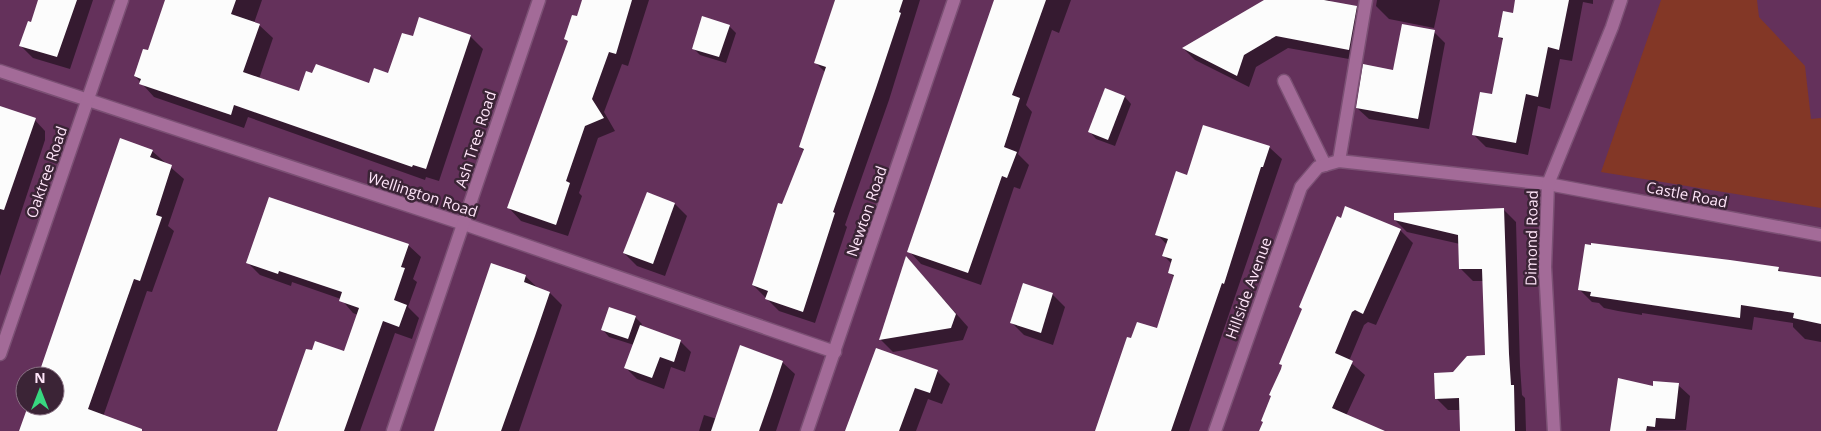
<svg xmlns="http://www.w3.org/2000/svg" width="1821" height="431" font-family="'Open Sans',sans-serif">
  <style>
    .green { fill: #833726 }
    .shadow { fill: #0007 }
    .building { fill: #fcfcfc }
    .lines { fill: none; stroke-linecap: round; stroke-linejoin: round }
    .street-casing { stroke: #7b5074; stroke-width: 15 }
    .street { stroke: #a36b98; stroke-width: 12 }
    .labels { text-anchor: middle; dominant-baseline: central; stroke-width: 5; stroke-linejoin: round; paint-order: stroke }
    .street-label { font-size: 15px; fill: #ffe5f9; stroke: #3b2436 }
  </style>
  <rect width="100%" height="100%" fill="#64315b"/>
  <path class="green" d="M1661 0H1757L1759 17 1805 66 1811 119 1821 118V208L1601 172Z"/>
  <g class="shadow">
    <path d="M39 0H93L70 69 33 58 20 45 32 23Z"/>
    <path d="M168 0H262L254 23 259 25 273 38 259 79 299 93 370 85 389 75 414 38 470 36 483 49 439 181 426 177 425 180 248 117 244 128 154 97 135 76 148 52Z"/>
    <path d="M584 0H649L628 66 622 64 604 112 615 131 598 138 579 193 582 196 568 236 521 221 509 208 569 42 565 39 578 18Z"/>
    <path d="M835 0H920L889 100 845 225 847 227 815 323 779 311 753 285 804 151 800 147 825 72 816 63Z"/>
    <path d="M995 0H1071L1059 33 1052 30 1026 105 1032 112 1018 154 1029 165 1020 189 1014 187 981 285 921 264 909 251Z"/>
    <path d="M1267 0H1329L1332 3 1356 7 1368 19 1360 61 1288 48 1256 67 1249 87 1195 60 1184 49Z"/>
    <path d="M1377 0H1440L1434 28 1389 19 1376 6Z"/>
    <path d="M1526 0H1593V4L1583 2 1572 61 1560 59 1550 109 1538 106 1528 155 1486 147 1473 134 1493 96 1504 41 1499 37Z"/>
    <path d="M729 26 736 33 726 63 700 55 693 48Z"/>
    <path d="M1434 32 1445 43 1429 129 1369 119 1357 108Z"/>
    <path d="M1106 90 1125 97 1131 104 1115 146 1096 139 1090 132Z"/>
    <path d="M0 108 33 118 45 131V140L0 276Z"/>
    <path d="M1269 147 1282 159 1189 431H1096L1158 330 1174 277 1169 272 1172 264 1164 256 1167 245 1157 234 1188 176Z"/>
    <path d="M152 151 184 179 168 226 174 231 152 292 147 291 98 431H21L30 406H55V376H40Z"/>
    <path d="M675 204 687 216 665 276 637 266 624 253Z"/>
    <path d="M1504 210 1516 222 1520 366 1522 395 1525 398 1526 431H1462L1461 410H1448L1436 398 1454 373 1486 356 1484 281H1473L1461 269 1460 244 1407 232 1395 220Z"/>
    <path d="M1400 230 1413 243 1376 325 1368 322 1364 325 1349 361 1365 375 1344 420 1345 431H1261L1283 366 1280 363Z"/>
    <path d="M408 245 421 257 413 279 417 282 408 307 419 318 412 339 395 333 360 431H278L345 353 358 315 353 313 341 299 292 282 291 286 260 275 248 263Z"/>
    <path d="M907 258 968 327 963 340 893 352 881 340Z"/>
    <path d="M1778 268 1782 273 1821 284V342L1805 339 1793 327V323L1754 317 1752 330 1642 313V315L1618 311 1604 308 1599 303 1592 302 1579 289Z"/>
    <path d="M525 276 538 288 550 293 562 305 519 431H436Z"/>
    <path d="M1052 294 1065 307 1053 345 1024 335 1012 323Z"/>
    <path d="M635 317 642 324 641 326 680 341 691 352 685 372 671 367 664 389 637 379 626 368 634 345 609 337 603 330Z"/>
    <path d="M782 362 795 374 776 431H699L704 415 717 419Z"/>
    <path d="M937 371 950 384 942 404 928 399 916 431H848Z"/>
    <path d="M1678 385 1690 396 1686 430 1611 431Z"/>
  </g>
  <g class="building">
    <path d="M38 0H77L57 57 19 46 28 21 31 22Z"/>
    <path d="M165 0H236L231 14 260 24 243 72 299 91 306 71 312 73 316 64 369 83 374 68 388 73 402 33 413 36 419 17 471 35 426 169 413 165 412 167 234 105 231 115 139 84 141 79 134 76 143 49 148 50Z"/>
    <path d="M582 0H632L616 54 609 52 592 99 604 118 585 126 566 181 570 183 556 225 507 208 568 41 564 39 572 15 577 16Z"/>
    <path d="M835 0H903L899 12 901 13 876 88 833 212 835 213 803 312 765 299 768 291 752 285 778 203 782 204 804 149 799 147 826 67 814 63Z"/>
    <path d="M994 0H1046L1012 95 1020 98 1004 147 1017 152 1007 178 1002 176 968 273 907 252Z"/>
    <path d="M1264 0H1324L1357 6 1349 50 1276 36 1244 55 1237 76 1182 48Z"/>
    <path d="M1515 0H1569L1559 50 1548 47 1538 97 1526 94 1516 143 1472 135 1480 92 1492 94 1503 38 1498 37 1503 11 1513 13Z"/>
    <path d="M702 16 730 25 719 57 692 49Z"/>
    <path d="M1402 24 1435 30 1418 119 1356 108 1363 64 1393 70Z"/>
    <path d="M1105 88 1125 96 1108 140 1088 132Z"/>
    <path d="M0 106 36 118 4 210 0 209Z"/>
    <path d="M1203 125 1270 146 1263 167H1261L1224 284 1222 283 1171 431H1095L1127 337 1131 338 1137 322 1157 328 1174 275 1168 273 1172 259 1162 256 1168 239 1155 235 1176 171 1187 175Z"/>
    <path d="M120 138 153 150 150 157 172 165 156 215 162 217 140 281 134 279 88 409 142 429V431H19L28 406H55V376H38Z"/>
    <path d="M647 192 675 203 653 264 623 253Z"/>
    <path d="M269 197 409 244 401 267 405 268 394 300 407 305 399 327 383 321 344 431H277L306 349 312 350 315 341 344 351 359 308 339 301 342 292 279 271 278 274 246 263Z"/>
    <path d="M1345 206 1401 229 1363 314 1355 310 1352 312 1335 353 1353 361 1332 408 1385 431H1259L1263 422 1261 421 1271 396 1269 395 1281 369 1282 365 1279 364 1302 309 1299 307 1337 216 1341 218Z"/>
    <path d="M1504 208 1509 354 1511 385H1514L1515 431H1460L1459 398 1435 399 1434 373 1453 372 1467 356 1485 355 1482 269H1459L1458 235 1394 220V213Z"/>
    <path d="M1591 243 1730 260 1779 267 1778 271 1821 277V324L1793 318 1794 313 1741 305 1740 318 1590 296 1591 292 1578 290 1585 244 1591 245Z"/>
    <path d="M906 256 956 314 951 328 879 340Z"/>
    <path d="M491 263 526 275 524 282 550 292 535 336 501 431H434Z"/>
    <path d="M1023 283 1053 293 1041 333 1010 323Z"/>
    <path d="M609 307 636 316 628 339 601 330Z"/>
    <path d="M640 325 681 340 674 362 660 357 652 378 624 368Z"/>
    <path d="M740 345 783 361 772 394 759 431H711Z"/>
    <path d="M876 348 938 370 930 393 915 388 899 431H845Z"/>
    <path d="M1618 378 1653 386V381L1679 383 1675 419 1656 418 1655 427 1647 426 1646 431H1610Z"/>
  </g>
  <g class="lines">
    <defs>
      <g id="street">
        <path d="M0 71 464 224 835 352"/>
        <path d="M1284 81 1325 165"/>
        <path d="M1339 161 1366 0"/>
        <path d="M0 354 122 0"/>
        <path d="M393 431 539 0"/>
        <path d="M807 431 954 0"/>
        <path d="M1215 431 1301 187 1318 167 1339 161 1548 184 1821 235"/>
        <path d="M1554 431 1545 267 1548 184 1612 27 1621 0"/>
      </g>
    </defs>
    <use href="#street" class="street-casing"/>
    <use href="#street" class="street"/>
  </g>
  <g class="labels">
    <g class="street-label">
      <text transform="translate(475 139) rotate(-72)">Ash Tree Road</text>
      <text transform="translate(46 172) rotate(-71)">Oaktree Road</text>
      <text transform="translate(423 194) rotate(18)">Wellington Road</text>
      <text transform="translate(1687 194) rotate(11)">Castle Road</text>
      <text transform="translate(866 211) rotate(-71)">Newton Road</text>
      <text transform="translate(1531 238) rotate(-89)">Dimond Road</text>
      <text transform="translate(1248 288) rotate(-70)">Hillside Avenue</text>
    </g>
  </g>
  <g transform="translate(40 391)"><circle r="24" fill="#3b2436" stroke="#897184"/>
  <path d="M0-4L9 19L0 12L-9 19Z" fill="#38d880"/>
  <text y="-8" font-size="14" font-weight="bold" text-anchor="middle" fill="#ffe5f9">N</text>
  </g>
</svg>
